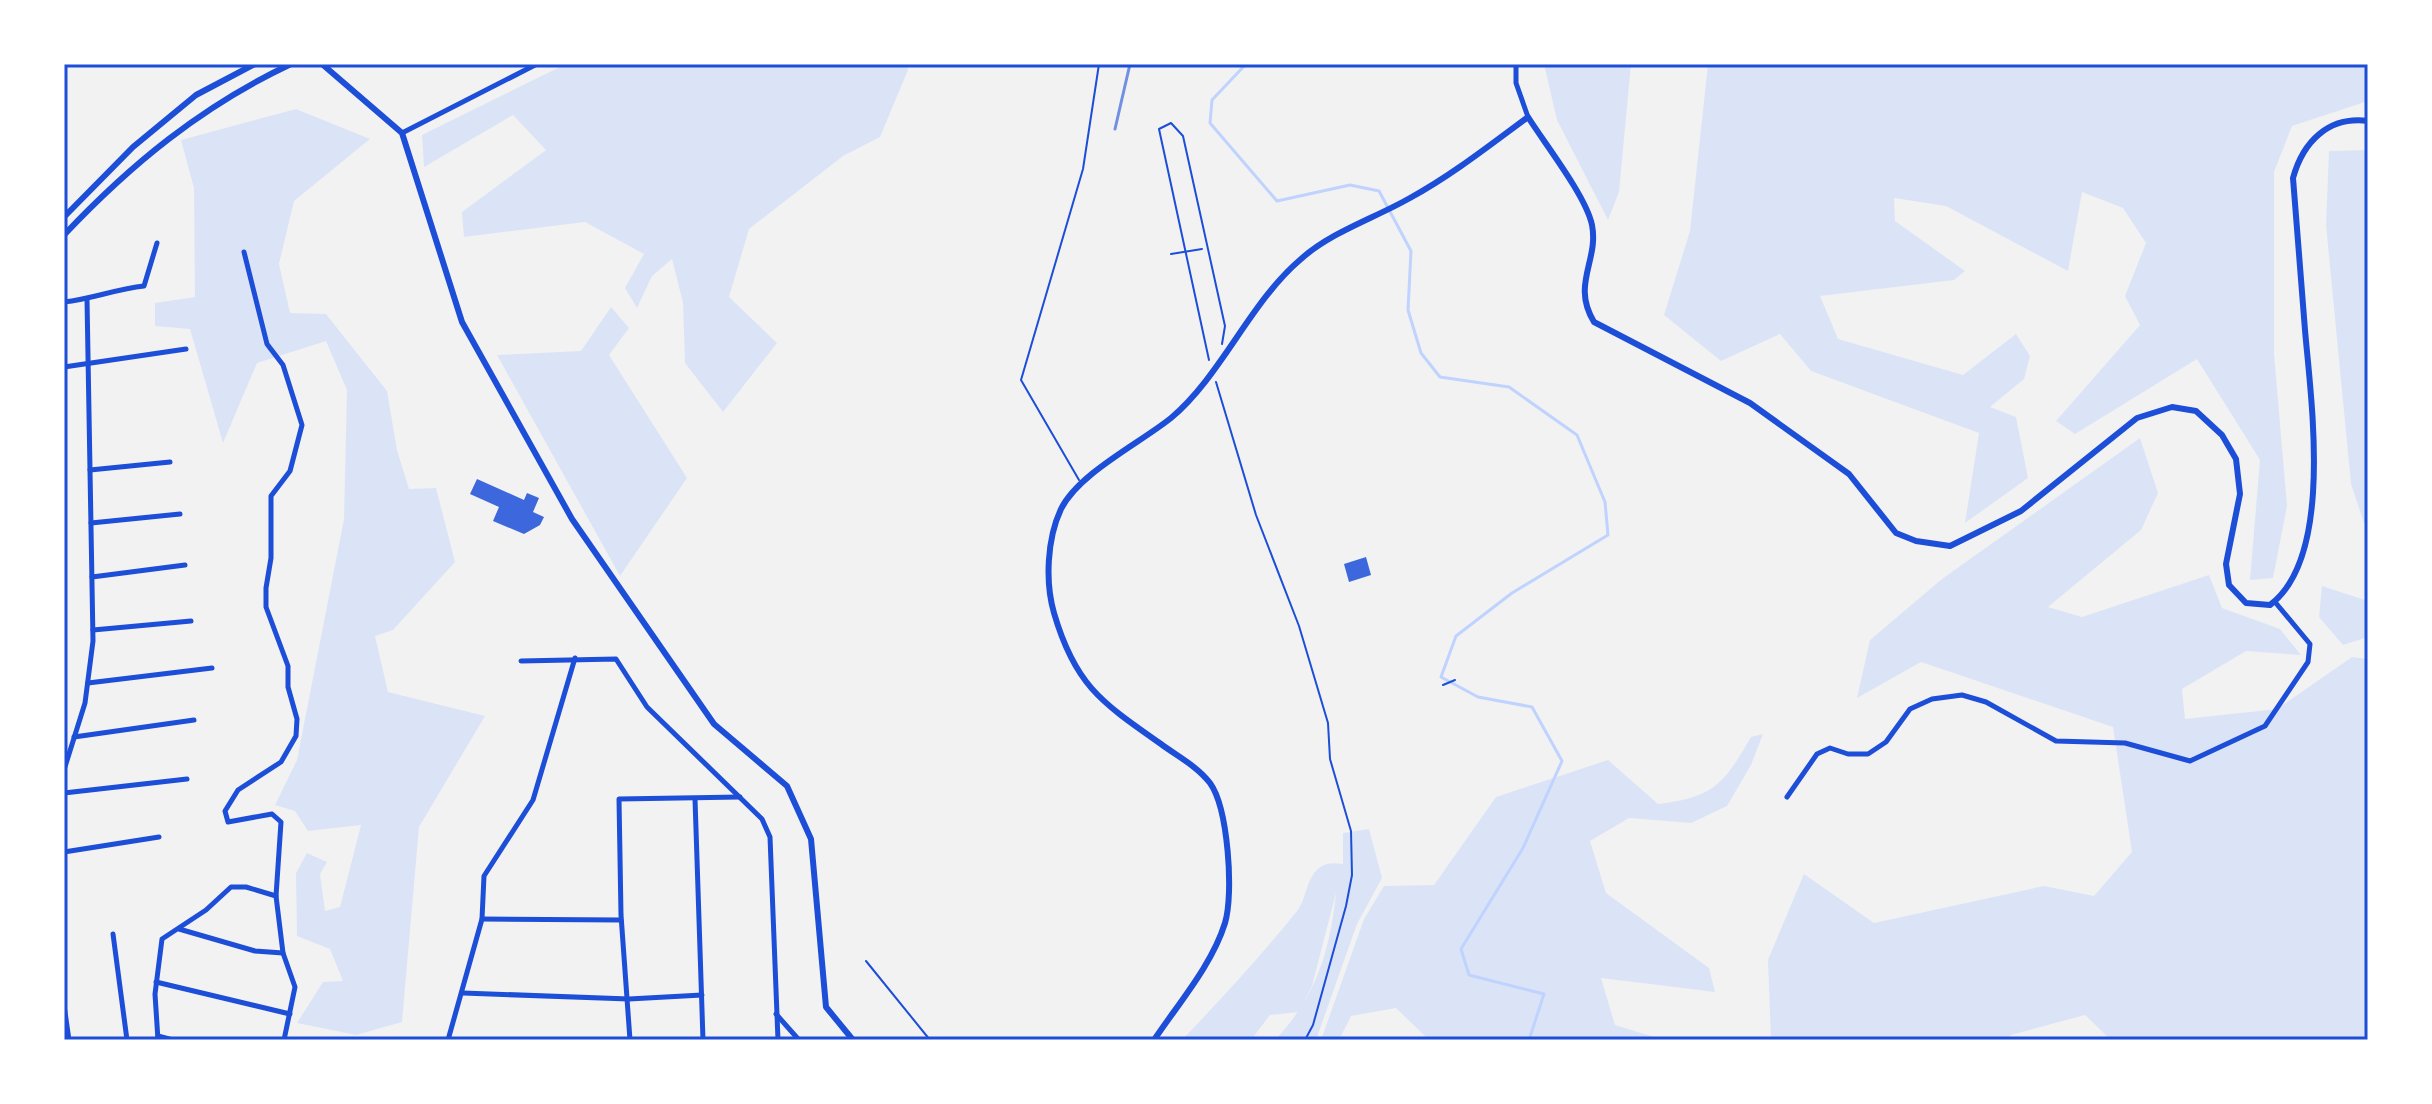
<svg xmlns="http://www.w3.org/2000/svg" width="2432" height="1104" font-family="'Public Sans',sans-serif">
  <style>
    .green { fill: #dbe4f7 }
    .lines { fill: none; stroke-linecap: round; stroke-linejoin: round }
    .stream { stroke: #bfd3fe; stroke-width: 3 }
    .building { fill: #3d67dc }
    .path { stroke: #1d4ed8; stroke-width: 2 }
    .service { stroke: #1d4ed8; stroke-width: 2 }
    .minor { stroke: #1d4ed8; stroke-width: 5 }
    .tertiary { stroke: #1d4ed8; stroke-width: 6 }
    .rail { stroke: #7290e2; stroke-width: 3 }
    .neatline { fill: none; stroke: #1d4ed8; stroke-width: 3 }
  </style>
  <rect width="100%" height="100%" fill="#f2f2f2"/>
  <g class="green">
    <path d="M566 64H907L908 70 880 137 843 156 749 229 729 297 777 343 723 412 685 363 683 303 672 259 652 276 637 308 625 288 644 254 585 222 464 237 462 212 546 150 513 115 424 167 422 135Z"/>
    <path d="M1544 64H1631L1619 192 1608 220 1557 120Z"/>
    <path d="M1708 64H2368V101L2292 126 2274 172V353L2287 506 2273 578 2250 580 2260 460 2197 359 2075 434 2056 421 2140 325 2125 296 2146 243 2123 208 2082 192 2068 271 1946 206 1894 198 1895 221 1965 271 1954 280 1820 296 1838 339 1963 375 2016 334 2030 356 2024 379 1990 407 2016 417 2028 478 1965 523 1979 433 1811 371 1780 334 1721 361 1664 315 1690 231Z"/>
    <path d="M296 109 370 139 294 201 279 264 290 313 326 314 387 391 397 450 409 489 436 488 455 562 393 630 375 636 388 692 485 716 419 827 402 1022 356 1035 297 1023 323 982 343 981 330 949 297 936 296 873 307 853 327 862 320 874 325 911 340 907 361 825 308 831 295 811 275 805 297 760 344 519 347 390 326 341 257 363 223 443 190 329 155 326V303L195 297 194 188 181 140Z"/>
    <path d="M2368 150V535L2351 484 2326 225 2329 151Z"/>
    <path d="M611 307 629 328 609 355 687 478 620 576 497 355 581 351Z"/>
    <path d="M2140 438 2158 493 2141 530 2048 607 2082 617 2209 575 2222 608 2280 629 2301 655 2246 651 2182 689 2185 719 2277 709 2352 657 2368 659V1040H2111L2085 1015 2011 1035 2006 1040H1771L1768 960 1804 874 1874 923 2044 886 2094 896 2132 852 2113 727 1921 662 1857 698 1870 640 1942 579Z"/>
    <path d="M2322 586 2368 601V637L2343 645 2319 617Z"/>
    <path d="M1763 734 1751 765 1727 806 1691 823 1629 818 1590 841 1606 893 1709 968 1715 992 1601 978 1615 1025 1664 1040H1429L1396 1008 1351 1016 1339 1040H1321L1364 919 1384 886 1434 885 1496 797 1608 760 1658 804C1714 797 1723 785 1751 737Z"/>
    <path d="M1369 829 1382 878 1357 924 1316 1040H1275C1316 997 1330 951 1336 893L1312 986 1299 1012 1270 1015 1251 1040H1182C1222 998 1261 956 1297 911 1307 899 1305 880 1319 868 1327 862 1334 863 1343 864V833Z"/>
  </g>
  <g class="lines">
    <path class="stream" d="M1246 64 1212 100 1210 123 1277 201 1350 185 1379 191 1411 251 1408 310 1421 353 1440 377 1509 387 1577 435 1605 502 1608 535 1512 593 1456 636 1441 677 1478 697 1532 707 1562 761 1523 848 1461 949 1469 975 1544 994 1529 1040"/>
  </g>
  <g class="building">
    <path d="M477 479 524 500 527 493 539 498 533 512 544 517 540 525 524 534 493 521 499 507 470 494Z"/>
    <path d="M1366 557 1371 575 1349 582 1344 564Z"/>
  </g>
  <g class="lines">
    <g class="path">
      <path d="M1171 254 1202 249"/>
      <path d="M1209 360 1159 129 1171 123 1183 136 1225 326 1222 344"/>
      <path d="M1216 382 1256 515 1299 626 1328 723 1330 759 1351 831 1352 875 1346 906 1313 1025 1305 1040"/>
      <path d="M1443 685 1455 680"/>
    </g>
    <g class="service">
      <path d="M1079 480 1021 380 1083 169 1099 64"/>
      <path d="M866 961 930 1040"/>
    </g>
    <g class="minor">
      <path d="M1516 64V83L1528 117"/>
      <path d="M402 133 537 64"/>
      <path d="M244 252 267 344 283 365 302 425 290 471 271 496V558L266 588V607L288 666V687L297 719 296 736 281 762 238 790 225 811 228 822 272 814 281 822 276 896 283 953 295 987 284 1040"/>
      <path d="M64 302C92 299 116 289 144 286L157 243"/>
      <path d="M64 367 186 349"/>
      <path d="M90 470 170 462"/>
      <path d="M91 523 180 514"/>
      <path d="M92 577 185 565"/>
      <path d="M93 630 191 621"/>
      <path d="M521 661 616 659 647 707 762 819 770 837 778 1040"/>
      <path d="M88 683 212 668"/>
      <path d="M74 737 194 720"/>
      <path d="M64 770 85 703 93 641 87 299"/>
      <path d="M64 793 187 779"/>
      <path d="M1787 797 1817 754 1830 748 1848 754H1868L1886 742 1910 709 1932 699 1962 695 1986 702 2056 741 2125 743 2190 761 2265 726 2308 662 2310 644 2275 602"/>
      <path d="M695 799 703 1040"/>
      <path d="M64 852 159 837"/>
      <path d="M482 919 621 920"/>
      <path d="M179 929 255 951 283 953"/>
      <path d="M113 934 127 1040"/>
      <path d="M156 982 290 1014"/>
      <path d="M463 993 629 999 702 995"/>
      <path d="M64 1005 69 1040"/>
      <path d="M776 1014 799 1040"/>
      <path d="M158 1036 173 1040"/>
      <path d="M158 1040 155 994 162 939 206 910 231 887H246L276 896"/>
      <path d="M448 1040 482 919 484 876 533 800 575 658"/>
      <path d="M630 1040 621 915 619 799 740 797"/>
    </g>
    <g class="tertiary">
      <path d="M322 64 402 133 462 322 572 519 714 724 787 786 811 839 826 1007 853 1040"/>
      <path d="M64 217 133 147 196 95 255 64"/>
      <path d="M64 235C131 164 202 106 291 64"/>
      <path d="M1154 1040C1178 1004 1212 965 1225 923 1234 893 1228 808 1210 783 1197 766 1177 756 1161 744 1101 702 1075 685 1054 613 1045 582 1047 539 1061 509 1079 473 1140 443 1171 418 1222 375 1250 302 1301 259 1331 232 1375 218 1410 198 1452 175 1490 145 1528 117 1545 144 1586 196 1592 225 1599 261 1571 284 1594 322L1750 403 1849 474 1896 533 1916 541 1950 546 2021 511 2137 418 2172 407 2196 411 2222 435 2236 459 2240 494 2226 564 2229 585 2246 603 2270 605C2334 557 2311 401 2305 330 2301 280 2297 229 2293 178 2303 142 2328 116 2368 121"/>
    </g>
    <path class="rail" d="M1115 129 1130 64"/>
  </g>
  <rect width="2432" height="1104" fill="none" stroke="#ffffff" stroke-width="132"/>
  <rect x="66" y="66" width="2300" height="972" class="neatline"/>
</svg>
